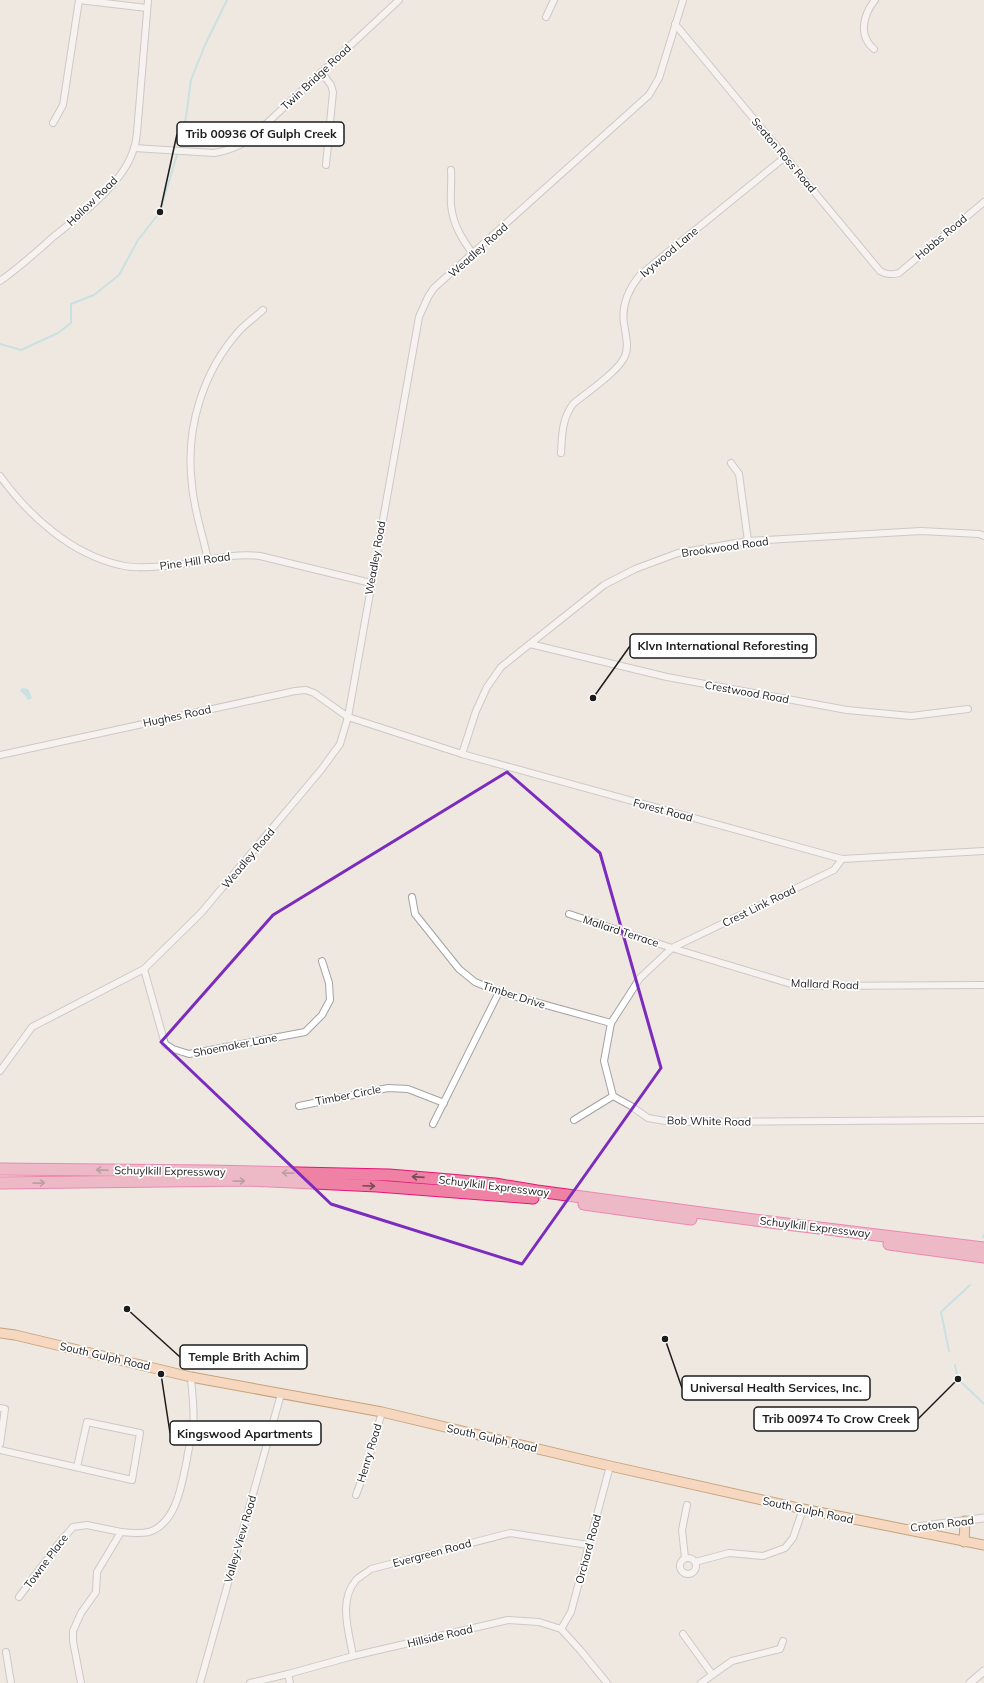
<svg xmlns="http://www.w3.org/2000/svg" width="984" height="1683" font-family="Mulish,sans-serif">
  <style>
    .water { fill: #9ddae1 }
    .lines { fill: none; stroke-linecap: round; stroke-linejoin: round }
    .stream { stroke: #9ddae1; stroke-width: 2 }
    .minor-casing { stroke: #a3a3a3; stroke-width: 8 }
    .tertiary-casing { stroke: #a3a3a3; stroke-width: 9 }
    .primary-casing { stroke: #955000; stroke-width: 11 }
    .motorway-casing { stroke: #e61578; stroke-width: 13 }
    .minor { stroke: #fff; stroke-width: 6 }
    .tertiary { stroke: #fff; stroke-width: 7 }
    .primary { stroke: #ffc496; stroke-width: 9 }
    .motorway { stroke: #ee81a4; stroke-width: 11 }
    .oneway { stroke: #7a4959 }
    .marked { fill: none; stroke: #7b2cbf; stroke-width: 3; stroke-linejoin: round }
    .labels { text-anchor: middle; dominant-baseline: central; stroke-width: 3.5; stroke-linejoin: round; paint-order: stroke }
    .street-label { font-size: 11px; fill: #1c1c1c; stroke: #fff }
    .leader { fill: none; stroke: #1c1c1c; stroke-width: 1.5 }
    .callout-dot { fill: #1c1c1c; stroke: #fff; stroke-width: 1.5 }
    .callout { fill: #fff; stroke: #1c1c1c; stroke-width: 1.5 }
    .callout-label { font-size: 12px; text-anchor: middle; font-weight: bold; fill: #1c1c1c }
  </style>
  <rect width="100%" height="100%" fill="#efe8e1"/>
  <path class="water" d="M22 688 28 689 32 698 28 700 24 694 20 691Z"/>
  <g class="lines">
    <g class="stream">
      <path d="M0 344 21 350 58 333 71 323V304L94 295 119 275 138 240 160 212 184 131 191 80 205 45 227 0"/>
      <path d="M983 1237 984 1235"/>
      <path d="M949 1351 941 1312 970 1285"/>
      <path d="M955 1365 958 1379 984 1404"/>
    </g>
    <defs>
      <g id="minor">
        <path d="M79 0 147 8"/>
        <path d="M546 17 554 0"/>
        <path d="M675 24 880 271C887 275 892 275 899 273L984 202"/>
        <path d="M874 49C858 36 863 15 875 0"/>
        <path d="M321 72 331 85 333 92 326 165"/>
        <path d="M53 123 63 105 79 0"/>
        <path d="M134 148 214 153C228 151 238 147 250 139L399 0"/>
        <path d="M451 170C452 182 450 194 451 205 453 225 462 239 473 254"/>
        <path d="M0 281C19 268 35 253 52 238 80 215 124 184 134 148 136 144 136 138 137 133L148 0"/>
        <path d="M561 453C562 434 562 419 573 404 586 393 619 371 625 356 629 347 626 338 625 329 620 309 627 291 640 275L785 157"/>
        <path d="M731 463 739 474 748 541"/>
        <path d="M0 476C29 516 71 554 120 565 134 569 152 567 166 566 197 564 228 552 260 556L371 583"/>
        <path d="M208 560C203 535 194 511 192 485 185 430 202 372 240 330 247 323 255 317 263 310"/>
        <path d="M530 644 667 677 847 710 911 716 968 709"/>
        <path d="M462 754 476 711 487 687 501 667 604 585 635 569 678 553 748 541 921 531 979 534 984 536"/>
        <path d="M0 755 295 691 306 690 314 693 348 717 462 754 842 859 984 851"/>
        <path d="M842 859 834 870 672 948 640 978 611 1023 604 1061 613 1096 631 1106 648 1118 671 1122 984 1120"/>
        <path d="M412 897 415 914 459 969 475 982 499 992 611 1023"/>
        <path d="M569 914 672 948 791 984 812 986 984 985"/>
        <path d="M144 969 165 1044 173 1049 189 1054 305 1032 322 1015 330 1000 329 983 322 961"/>
        <path d="M0 1071 32 1027 144 969 201 913 321 770 340 744 348 717 419 317 428 297 434 288 649 95 659 78 683 0"/>
        <path d="M299 1106 388 1088 408 1089 444 1103"/>
        <path d="M574 1120 613 1096"/>
        <path d="M433 1124 499 992"/>
        <path d="M0 1408 5 1409 0 1444"/>
        <path d="M0 1450 132 1480 140 1433 87 1422 77 1467"/>
        <path d="M356 1495 367 1465 382 1412"/>
        <circle cx="688" cy="1566" r="8"/>
        <path d="M685 1558 682 1530 687 1505"/>
        <path d="M695 1562 729 1553 763 1556 785 1548 793 1538 803 1509"/>
        <path d="M19 1597 60 1542 73 1527 87 1525 121 1532"/>
        <path d="M561 1629 571 1612 610 1466"/>
        <path d="M683 1634 712 1674"/>
        <path d="M6 1652 11 1683"/>
        <path d="M353 1656C349 1632 338 1601 356 1580 360 1576 366 1573 371 1569L510 1533 588 1545"/>
        <path d="M288 1674 290 1683"/>
        <path d="M81 1683 73 1641V1631L81 1613 96 1592 97 1572 121 1532C130 1533 140 1534 149 1532 177 1523 182 1483 187 1459 188 1449 192 1439 193 1429 195 1412 192 1394 191 1377"/>
        <path d="M200 1683 281 1394"/>
        <path d="M250 1683 288 1674 353 1656 508 1620 539 1622 561 1629 581 1651 607 1683"/>
        <path d="M701 1683 732 1661 780 1649 783 1641"/>
      </g>
      <g id="tertiary">
        <path d="M909 1528 984 1518"/>
        <path d="M970 1683 984 1671"/>
      </g>
      <g id="primary">
        <path d="M0 1333 15 1335 191 1377 382 1412 610 1466 803 1509 984 1545"/>
        <path d="M964 1542 965 1521"/>
      </g>
      <g id="motorway">
        <path d="M0 1169 209 1171 389 1175 438 1179 495 1184 537 1191 770 1222 984 1248"/>
        <path d="M0 1183 247 1180 377 1186 533 1198"/>
        <path d="M584 1204 691 1219"/>
        <path d="M889 1244 984 1257"/>
      </g>
    </defs>
    <use href="#minor" class="minor-casing"/>
    <use href="#tertiary" class="tertiary-casing"/>
    <use href="#primary" class="primary-casing"/>
    <use href="#motorway" class="motorway-casing"/>
    <use href="#minor" class="minor"/>
    <use href="#tertiary" class="tertiary"/>
    <use href="#primary" class="primary"/>
    <use href="#motorway" class="motorway"/>
  </g>
  <defs><path id="oneway-shaft" d="M-6 0H5M1.5-3L5.5 0L1.5 3" fill="none" stroke-width="1.6" stroke-linecap="round" stroke-linejoin="round"/></defs>
  <g class="oneway">
    <use href="#oneway-shaft" transform="translate(102 1170) rotate(-179)"/>
    <use href="#oneway-shaft" transform="translate(288 1173) rotate(-179)"/>
    <use href="#oneway-shaft" transform="translate(418 1177) rotate(-176)"/>
    <use href="#oneway-shaft" transform="translate(239 1181) rotate(-1)"/>
    <use href="#oneway-shaft" transform="translate(39 1183) rotate(-1)"/>
    <use href="#oneway-shaft" transform="translate(369 1186) rotate(2)"/>
  </g>
  <path d="M0 0H984V1683H0ZM507 772 600 853 661 1068 522 1264 331 1204 161 1042 273 915Z" fill="#efe8e1" fill-opacity=".55" fill-rule="evenodd"/>
  <path class="marked" d="M507 772 600 853 661 1068 522 1264 331 1204 161 1042 273 915Z"/>
  <g class="labels">
    <g class="street-label">
      <text transform="translate(316 77) rotate(-43)">Twin Bridge Road</text>
      <text transform="translate(784 155) rotate(50)">Seaton Ross Road</text>
      <text transform="translate(92 201) rotate(-44)">Hollow Road</text>
      <text transform="translate(941 237) rotate(-40)">Hobbs Road</text>
      <text transform="translate(478 250) rotate(-42)">Weadley Road</text>
      <text transform="translate(669 252) rotate(-40)">Ivywood Lane</text>
      <text transform="translate(725 547) rotate(-8)">Brookwood Road</text>
      <text transform="translate(375 558) rotate(-80)">Weadley Road</text>
      <text transform="translate(195 561) rotate(-8)">Pine Hill Road</text>
      <text transform="translate(747 692) rotate(10)">Crestwood Road</text>
      <text transform="translate(177 716) rotate(-12)">Hughes Road</text>
      <text transform="translate(663 810) rotate(15)">Forest Road</text>
      <text transform="translate(248 858) rotate(-50)">Weadley Road</text>
      <text transform="translate(759 906) rotate(-26)">Crest Link Road</text>
      <text transform="translate(621 931) rotate(18)">Mallard Terrace</text>
      <text transform="translate(825 984) rotate(2)">Mallard Road</text>
      <text transform="translate(514 995) rotate(18)">Timber Drive</text>
      <text transform="translate(235 1045) rotate(-11)">Shoemaker Lane</text>
      <text transform="translate(348 1095) rotate(-11)">Timber Circle</text>
      <text transform="translate(709 1121) rotate(1)">Bob White Road</text>
      <text transform="translate(170 1171) rotate(1)">Schuylkill Expressway</text>
      <text transform="translate(494 1186) rotate(7)">Schuylkill Expressway</text>
      <text transform="translate(815 1227) rotate(7)">Schuylkill Expressway</text>
      <text transform="translate(105 1356) rotate(13)">South Gulph Road</text>
      <text transform="translate(492 1438) rotate(13)">South Gulph Road</text>
      <text transform="translate(369 1453) rotate(-73)">Henry Road</text>
      <text transform="translate(808 1510) rotate(12)">South Gulph Road</text>
      <text transform="translate(942 1524) rotate(-7)">Croton Road</text>
      <text transform="translate(240 1539) rotate(-74)">Valley-View Road</text>
      <text transform="translate(588 1549) rotate(-75)">Orchard Road</text>
      <text transform="translate(432 1553) rotate(-15)">Evergreen Road</text>
      <text transform="translate(46 1561) rotate(-53)">Towne Place</text>
      <text transform="translate(440 1636) rotate(-13)">Hillside Road</text>
    </g>
  </g>
  <path class="leader" d="M160 212L177 134M593 698L630 646M127 1309L180 1357M665 1339L682 1388M958 1379L918 1419M161 1374L170 1433"/>
  <g class="callout-dot">
    <circle cx="160" cy="212" r="4"/>
    <circle cx="593" cy="698" r="4"/>
    <circle cx="127" cy="1309" r="4"/>
    <circle cx="665" cy="1339" r="4"/>
    <circle cx="958" cy="1379" r="4"/>
    <circle cx="161" cy="1374" r="4"/>
  </g>
  <g class="callout">
    <rect x="177" y="122" width="167" height="24" rx="4"/>
    <rect x="630" y="634" width="186" height="24" rx="4"/>
    <rect x="180" y="1345" width="127" height="24" rx="4"/>
    <rect x="682" y="1376" width="188" height="24" rx="4"/>
    <rect x="754" y="1407" width="164" height="24" rx="4"/>
    <rect x="170" y="1421" width="151" height="24" rx="4"/>
  </g>
  <g class="callout-label">
    <text x="261" y="138">Trib 00936 Of Gulph Creek</text>
    <text x="723" y="650">Klvn International Reforesting</text>
    <text x="244" y="1361">Temple Brith Achim</text>
    <text x="776" y="1392">Universal Health Services, Inc.</text>
    <text x="836" y="1423">Trib 00974 To Crow Creek</text>
    <text x="245" y="1438">Kingswood Apartments</text>
  </g>
</svg>
